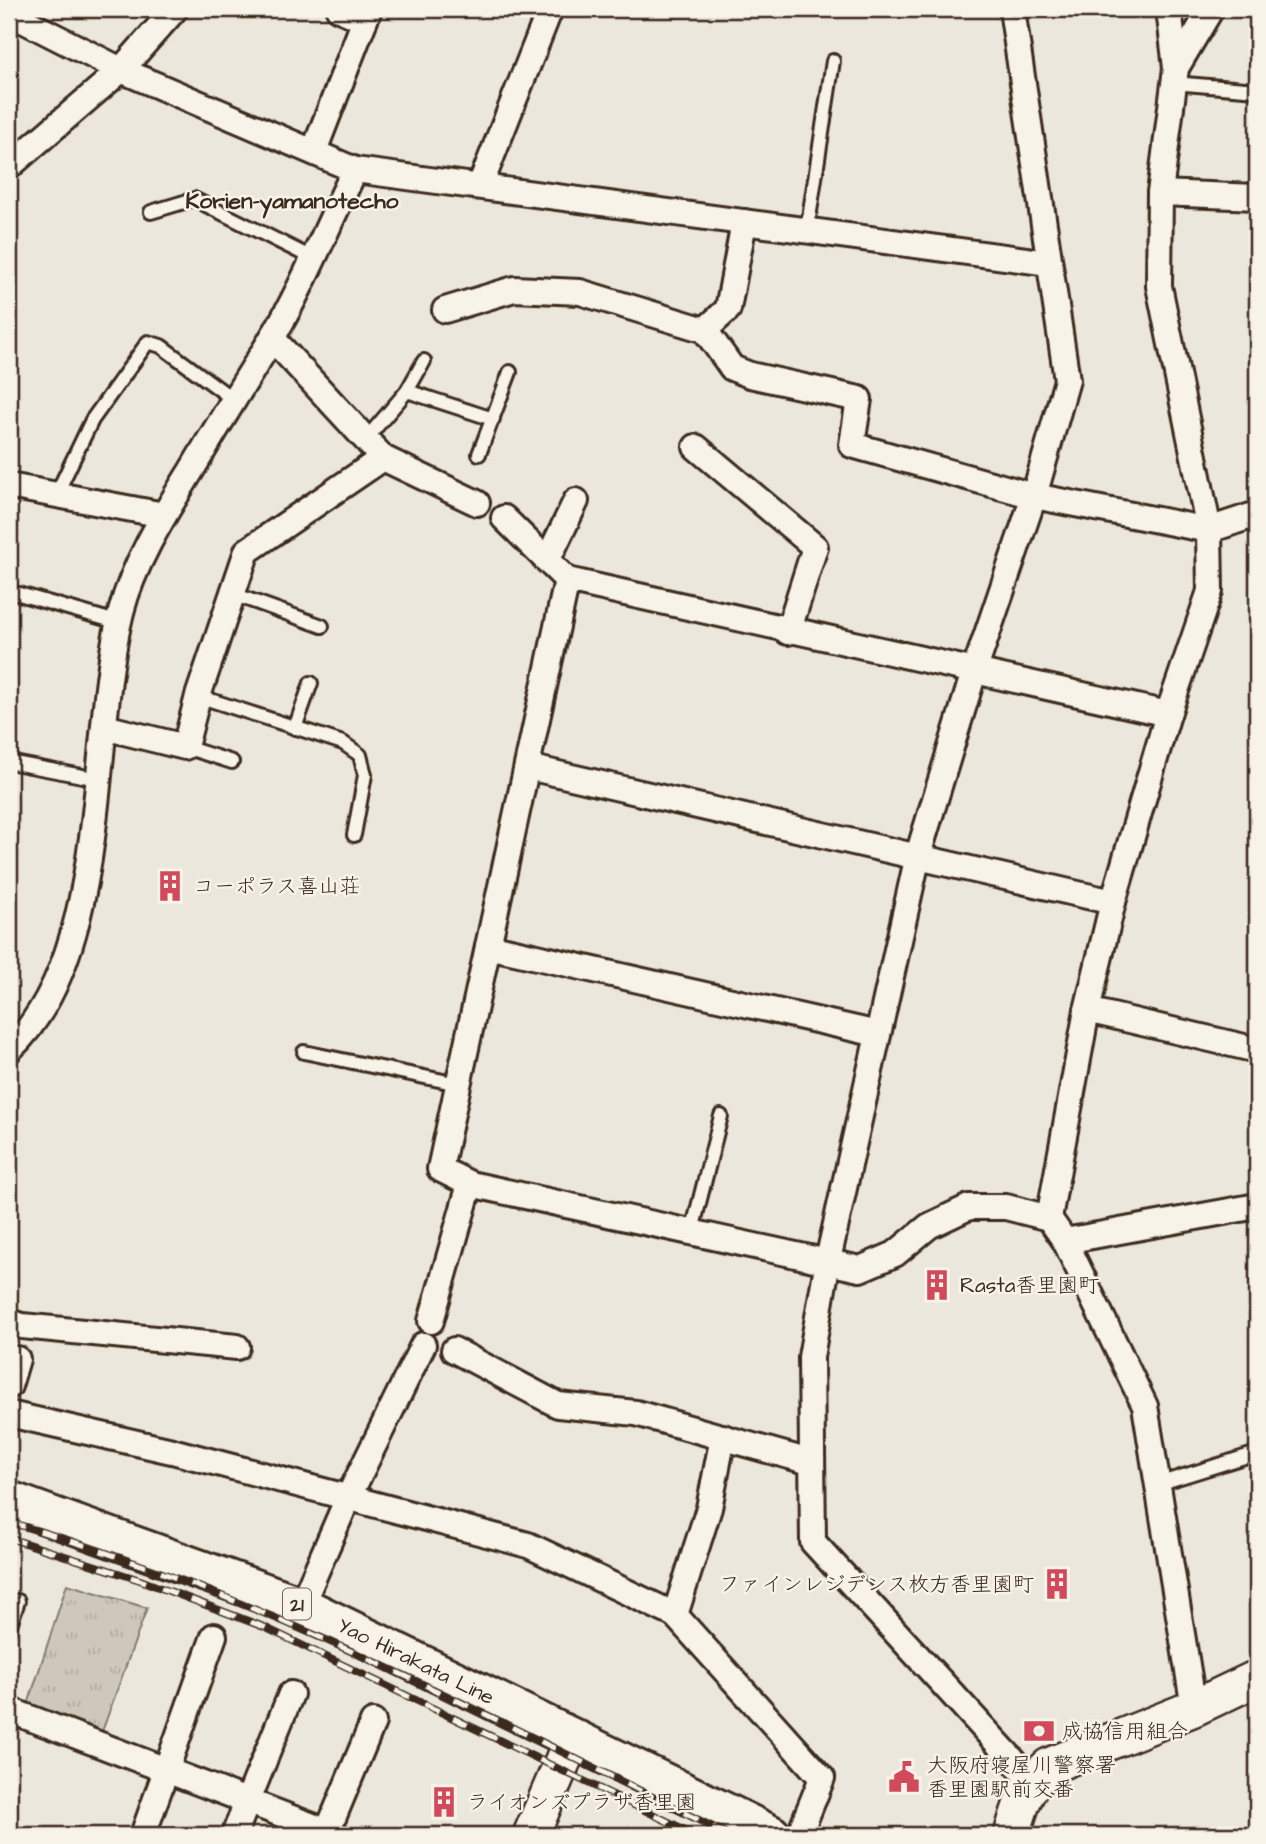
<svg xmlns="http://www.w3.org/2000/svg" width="1266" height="1844" font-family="'Architects Daughter','Klee One',sans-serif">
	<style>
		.grass { fill: url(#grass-tufts); stroke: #84796d; stroke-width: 2 }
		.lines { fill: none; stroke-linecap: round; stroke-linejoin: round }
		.service-casing { stroke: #3b2a1e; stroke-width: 18 }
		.minor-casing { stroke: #3b2a1e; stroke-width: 30 }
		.secondary-casing { stroke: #3b2a1e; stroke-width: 40 }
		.primary-casing { stroke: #3b2a1e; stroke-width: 44 }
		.service { stroke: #f7f3e8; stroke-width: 12 }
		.minor { stroke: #f7f3e8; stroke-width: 24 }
		.secondary { stroke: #f7f3e8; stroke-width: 35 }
		.primary { stroke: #f7f3e8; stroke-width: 38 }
		.rail-casing { stroke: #3b2a1e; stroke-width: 8 }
		.rail { stroke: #f7f3e8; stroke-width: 5; stroke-dasharray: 16; stroke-linecap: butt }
		.labels { text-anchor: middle; stroke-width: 5; stroke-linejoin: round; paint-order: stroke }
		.shield { fill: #f7f3e8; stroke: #73665b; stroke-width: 2 }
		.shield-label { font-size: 19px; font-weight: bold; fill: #3b2a1e }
		.poi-label { font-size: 21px; fill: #3b2a1e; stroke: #f7f3e8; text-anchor: start }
		.street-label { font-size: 21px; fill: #3b2a1e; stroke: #f7f3e8 }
		.neighbourhood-label { font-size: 23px; font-weight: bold; fill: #3b2a1e; stroke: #f7f3e8 }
	</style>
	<defs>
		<pattern id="grass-tufts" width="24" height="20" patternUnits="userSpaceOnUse" patternTransform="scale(1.75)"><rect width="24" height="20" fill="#cec8bc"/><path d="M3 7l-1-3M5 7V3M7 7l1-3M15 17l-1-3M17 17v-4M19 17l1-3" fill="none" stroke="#b2aca1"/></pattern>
	</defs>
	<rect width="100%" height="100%" fill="#ece7dc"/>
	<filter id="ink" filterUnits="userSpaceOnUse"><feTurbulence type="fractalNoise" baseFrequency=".0143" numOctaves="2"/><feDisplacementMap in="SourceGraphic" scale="14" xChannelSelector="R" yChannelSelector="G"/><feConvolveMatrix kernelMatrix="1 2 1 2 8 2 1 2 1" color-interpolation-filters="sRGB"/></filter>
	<g filter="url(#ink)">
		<path class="grass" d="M 67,1584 L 147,1608 L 100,1737 L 26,1711 Z"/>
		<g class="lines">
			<defs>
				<g id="service">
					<path d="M 1173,83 L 1257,90"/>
					<path d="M 151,212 L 194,199 L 312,258"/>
					<path d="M 807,231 L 833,61"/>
					<path d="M 407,391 L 493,419"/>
					<path d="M 366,439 L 407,391 L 424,361"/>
					<path d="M 479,454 L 510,372"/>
					<path d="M 56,495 L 92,420 L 148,342 L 161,346 L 234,400"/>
					<path d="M 19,594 L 120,623"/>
					<path d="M 233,594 L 322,626"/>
					<path d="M 198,696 L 343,743 L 360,755 L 365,775 L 354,835"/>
					<path d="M 295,728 L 311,683"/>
					<path d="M 185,747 L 232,762"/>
					<path d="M 9,762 L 98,779"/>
					<path d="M 304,1052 L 458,1084"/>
					<path d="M 692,1231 L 721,1116"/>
					<path d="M 1158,1484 L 1257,1453"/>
					<path d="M 9,1628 L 18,1601"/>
				</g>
				<g id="minor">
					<path d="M 339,9 L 365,20"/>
					<path d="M 1012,9 L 1067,380 L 1034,496 L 974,672 L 918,855 L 828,1260 L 811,1357 L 813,1542 L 1032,1781"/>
					<path d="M 1169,9 L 1176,68"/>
					<path d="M 9,13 L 121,70 L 355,170 L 1049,263"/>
					<path d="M 314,151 L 369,9"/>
					<path d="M 9,161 L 12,164 L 121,70 L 175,9"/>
					<path d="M 480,186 L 550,9"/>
					<path d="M 1160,193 L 1257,197"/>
					<path d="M 445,310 L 514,289 L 580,292 L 705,330 L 732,368 L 750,375 L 859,399 L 852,445 L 1034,496 L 1209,530 L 1257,514"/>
					<path d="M 705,330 L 728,309 L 744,222"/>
					<path d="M 272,338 L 383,458 L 477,503"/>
					<path d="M 696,447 L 815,547 L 788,632"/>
					<path d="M 9,486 L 164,515"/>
					<path d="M 504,518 L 567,580"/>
					<path d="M 548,559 L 576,501"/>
					<path d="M 1168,714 L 567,580 L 440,1169 L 470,1184 L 860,1269 L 895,1254 L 929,1226 L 969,1207 L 1006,1207 L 1049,1218 L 1065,1241 L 1145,1406 L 1194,1708"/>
					<path d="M 104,727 L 185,747 L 198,696 L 247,551 L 383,458"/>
					<path d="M 528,767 L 1113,902"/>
					<path d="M 488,946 L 878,1034"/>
					<path d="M 1087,1010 L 1257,1050"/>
					<path d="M 9,1050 C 111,955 89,740 121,612 C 134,562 164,515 191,471 C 217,427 244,383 271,340 C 303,287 327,226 355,170"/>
					<path d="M 1049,1218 L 1087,1010 L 1113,902 L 1168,714 L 1210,591 L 1209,530 L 1159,286 L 1160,193 L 1176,68 L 1211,9"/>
					<path d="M 1065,1241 L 1257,1206"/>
					<path d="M 431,1321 L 470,1184"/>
					<path d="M 9,1322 L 22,1326 L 237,1347"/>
					<path d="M 454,1350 L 558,1405 L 636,1413 L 810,1462"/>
					<path d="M 9,1386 L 17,1359"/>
					<path d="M 9,1414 L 172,1451 L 528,1545 L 675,1615 L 822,1778 L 799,1835"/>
					<path d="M 301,1606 L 348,1498 L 423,1345"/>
					<path d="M 675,1615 L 709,1508 L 723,1437"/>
					<path d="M 9,1710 L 336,1835"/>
					<path d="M 143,1835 L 214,1636"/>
					<path d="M 234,1835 L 291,1694"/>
					<path d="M 326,1835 L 373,1722"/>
				</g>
				<g id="secondary">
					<path d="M 531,1835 L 573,1737"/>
					<path d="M 1012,1835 C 1021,1804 1024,1788 1049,1766 L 1194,1708 L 1257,1678"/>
				</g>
				<path id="primary" d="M 9,1501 L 301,1606 L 771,1835"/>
			</defs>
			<use href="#service" class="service-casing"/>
			<use href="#minor" class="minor-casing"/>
			<use href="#secondary" class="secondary-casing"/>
			<use href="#primary" class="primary-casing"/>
			<use href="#service" class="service"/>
			<use href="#minor" class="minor"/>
			<use href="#secondary" class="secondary"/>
			<use href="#primary" class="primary"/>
			<defs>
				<g id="rail">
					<path d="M 9,1522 C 262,1595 494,1719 729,1835"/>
					<path d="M 9,1538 L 140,1580 L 264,1627 L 696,1835"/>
				</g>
			</defs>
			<use href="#rail" class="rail-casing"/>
			<use href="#rail" class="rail"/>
		</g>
	</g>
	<defs>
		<symbol id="building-bare" viewBox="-9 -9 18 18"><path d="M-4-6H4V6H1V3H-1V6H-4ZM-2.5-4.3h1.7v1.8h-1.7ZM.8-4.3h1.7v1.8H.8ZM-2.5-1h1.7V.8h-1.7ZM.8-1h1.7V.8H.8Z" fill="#d1495b" stroke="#f7f3e8" stroke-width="2.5" paint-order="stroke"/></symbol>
		<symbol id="bank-bare" viewBox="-9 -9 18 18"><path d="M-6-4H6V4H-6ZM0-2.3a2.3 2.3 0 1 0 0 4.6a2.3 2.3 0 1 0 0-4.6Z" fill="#d1495b" stroke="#f7f3e8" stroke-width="2.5" paint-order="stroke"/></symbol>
		<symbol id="civic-bare" viewBox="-9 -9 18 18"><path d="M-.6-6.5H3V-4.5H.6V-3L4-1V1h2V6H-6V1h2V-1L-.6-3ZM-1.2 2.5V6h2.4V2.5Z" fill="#d1495b" stroke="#f7f3e8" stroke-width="2.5" paint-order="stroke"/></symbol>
	</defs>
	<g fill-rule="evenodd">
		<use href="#building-bare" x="148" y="864" width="44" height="44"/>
		<use href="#building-bare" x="915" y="1263" width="44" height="44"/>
		<use href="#building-bare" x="1035" y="1562" width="44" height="44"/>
		<use href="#bank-bare" x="1017" y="1709" width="44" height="44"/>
		<use href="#civic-bare" x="882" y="1755" width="44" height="44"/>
		<use href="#building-bare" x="422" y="1780" width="44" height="44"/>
	</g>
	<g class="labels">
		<rect class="shield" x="283" y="1588.5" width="28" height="31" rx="5"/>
		<g class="shield-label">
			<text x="297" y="1611">21</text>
		</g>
		<g class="poi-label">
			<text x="193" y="893">コーポラス喜山荘</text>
			<text x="960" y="1292">Rasta香里園町</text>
			<text x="1034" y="1591" text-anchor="end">ファインレジデンス枚方香里園町</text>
			<text x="1062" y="1738">成協信用組合</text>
			<text x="927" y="1772">大阪府寝屋川警察署<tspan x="927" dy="24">香里園駅前交番</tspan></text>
			<text x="467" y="1809">ライオンズプラザ香里園</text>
		</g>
		<g class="street-label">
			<text transform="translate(416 1661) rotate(26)" y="7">Yao Hirakata Line</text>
		</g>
		<g class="neighbourhood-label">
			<text x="292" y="208">Korien-yamanotecho</text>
		</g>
	</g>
	<rect width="1266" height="1844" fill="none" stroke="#f7f3e8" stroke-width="35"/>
	<rect x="18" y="18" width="1231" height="1809" fill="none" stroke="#3b2a1e" stroke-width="2.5" filter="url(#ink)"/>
</svg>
